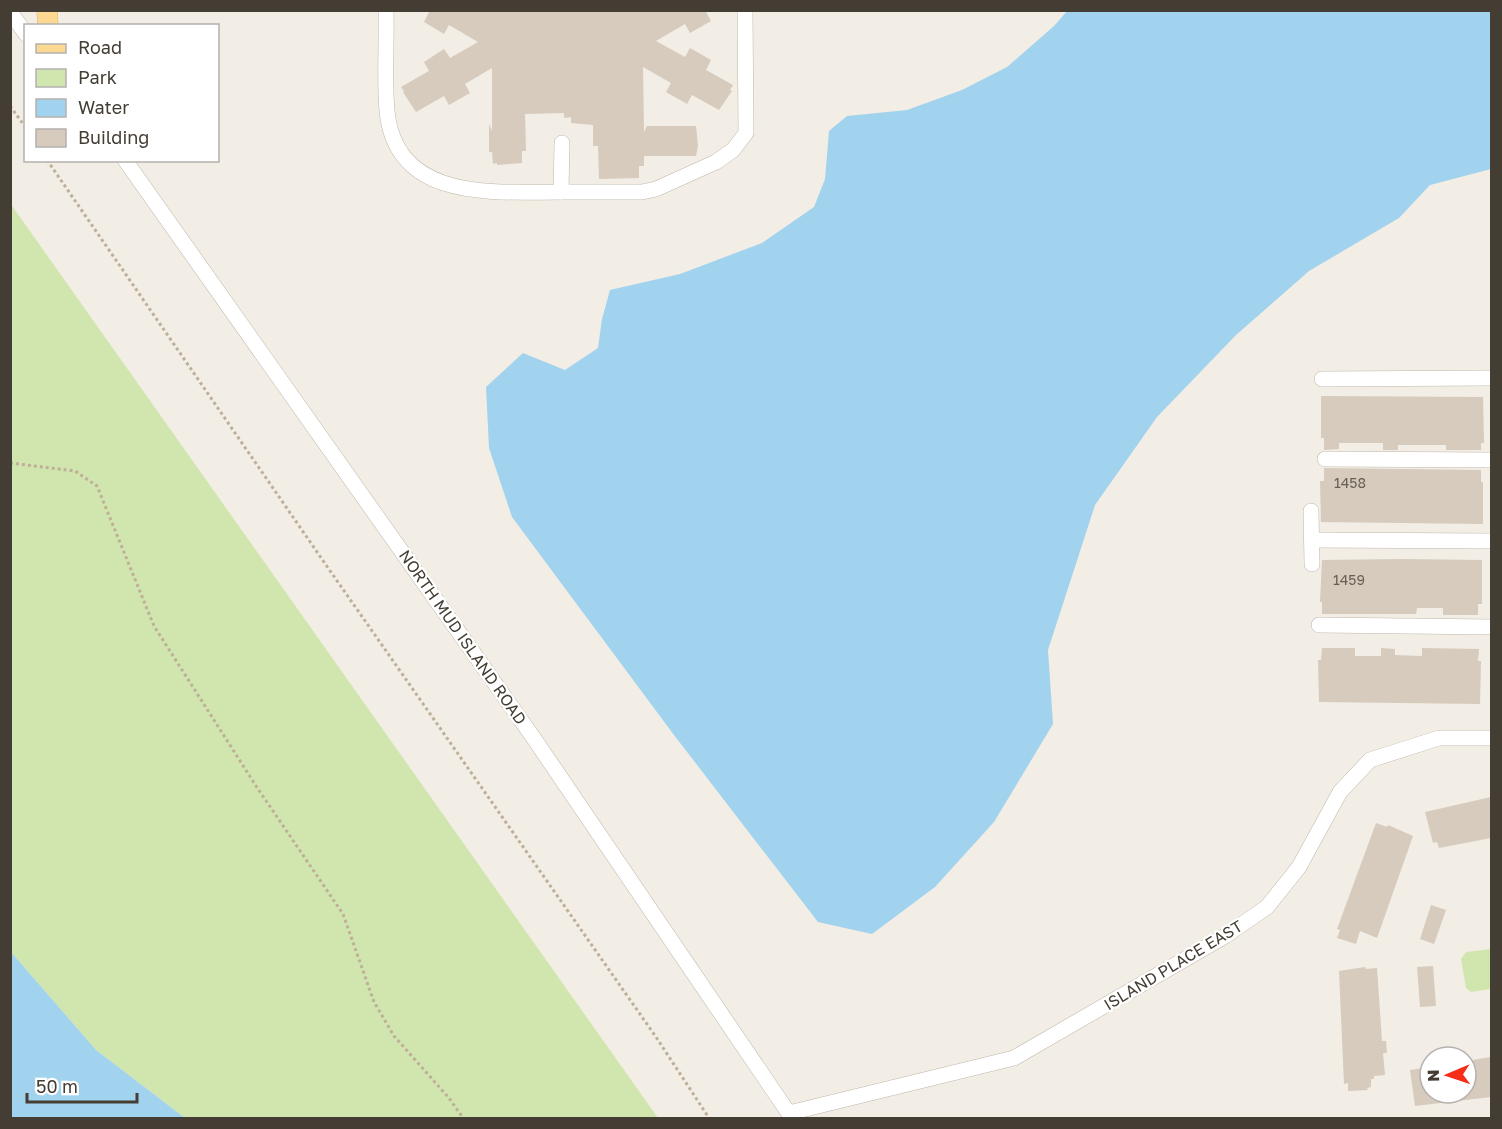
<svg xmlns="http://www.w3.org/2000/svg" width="1502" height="1129" font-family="'Golos Text',sans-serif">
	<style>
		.green { fill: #d0e6ae }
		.water { fill: #a1d3ee }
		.building { fill: #d6cbbd }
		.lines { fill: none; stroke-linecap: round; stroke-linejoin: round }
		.minor-casing { stroke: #c0b7aa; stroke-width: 16 }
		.major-casing { stroke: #e1b563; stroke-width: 21 }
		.path { stroke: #bfaf99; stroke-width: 3; stroke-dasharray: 3 3; stroke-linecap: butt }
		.minor { stroke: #fff; stroke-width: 15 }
		.major { stroke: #fcd993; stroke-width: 20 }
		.labels { text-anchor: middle; stroke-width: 4.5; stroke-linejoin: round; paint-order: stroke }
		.number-label { font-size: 14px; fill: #686056 }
		.street-label { font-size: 16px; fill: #443d34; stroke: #fff }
	</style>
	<rect width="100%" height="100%" fill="#f2ede5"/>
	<g class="green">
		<path d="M 10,203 L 658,1118 L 185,1118 L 96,1050 L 11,952 Z"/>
		<path d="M 1491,949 L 1491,989 L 1471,992 L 1466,988 L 1461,959 L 1466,952 Z"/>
	</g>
	<g class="water">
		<path d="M 1068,10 L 1491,11 L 1491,169 L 1430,185 L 1399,218 L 1309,271 L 1236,335 L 1157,417 L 1095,505 L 1048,650 L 1053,724 L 994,822 L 935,887 L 872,934 L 818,922 L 674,735 L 512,517 L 489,448 L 486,387 L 523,353 L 565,370 L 598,348 L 602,319 L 610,290 L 680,274 L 762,243 L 814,207 L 825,179 L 829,131 L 847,116 L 907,110 L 962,90 L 1007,67 L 1054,26 Z"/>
		<path d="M 11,952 L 96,1050 L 185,1118 L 11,1118 Z"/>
	</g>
	<g class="building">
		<path d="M 430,10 L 705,10 L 711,21 L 690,33 L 685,24 L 656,41 L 685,57 L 690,48 L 711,60 L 706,70 L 733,85 L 730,90 L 732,91 L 719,110 L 692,95 L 687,104 L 666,92 L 671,83 L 643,67 L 644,132 L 647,126 L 696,126 L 698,146 L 696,156 L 644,156 L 644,166 L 639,166 L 639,178 L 599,179 L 598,146 L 593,146 L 593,125 L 571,123 L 571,117 L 564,118 L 564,113 L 525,114 L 526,151 L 522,151 L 522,163 L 497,165 L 497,163 L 493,164 L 492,152 L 489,152 L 489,124 L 492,131 L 492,68 L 465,84 L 470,93 L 449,105 L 444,96 L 416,112 L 403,92 L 404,91 L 401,87 L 429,71 L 424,62 L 444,49 L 450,58 L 478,42 L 449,25 L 444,34 L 424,22 Z"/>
		<path d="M 1321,396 L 1483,397 L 1484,443 L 1481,443 L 1481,450 L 1446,450 L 1446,445 L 1398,445 L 1398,450 L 1383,450 L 1383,443 L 1339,443 L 1339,449 L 1324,450 L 1324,438 L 1321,438 Z"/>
		<path d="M 1324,468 L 1481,470 L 1481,482 L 1483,482 L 1483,524 L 1321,522 L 1320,481 L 1324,481 Z"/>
		<path d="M 1402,559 L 1482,560 L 1482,604 L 1478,604 L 1478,615 L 1443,615 L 1443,608 L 1417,608 L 1416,614 L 1322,614 L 1322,602 L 1320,602 L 1322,560 Z"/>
		<path d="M 1322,648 L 1355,648 L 1355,656 L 1381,656 L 1381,648 L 1395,649 L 1395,655 L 1422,656 L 1422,648 L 1479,649 L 1478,661 L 1481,661 L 1480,704 L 1319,702 L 1318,660 L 1321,660 Z"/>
		<path d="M 1491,797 L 1491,838 L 1439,848 L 1437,842 L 1433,843 L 1425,812 Z"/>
		<path d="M 1376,823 L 1387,827 L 1388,825 L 1413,836 L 1377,938 L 1360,931 L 1356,944 L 1337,938 L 1340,930 L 1337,929 Z"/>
		<path d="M 1431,905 L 1446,910 L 1434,944 L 1420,939 Z"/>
		<path d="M 1433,966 L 1436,1006 L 1420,1007 L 1417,967 Z"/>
		<path d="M 1365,967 L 1366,969 L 1377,968 L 1382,1041 L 1386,1041 L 1387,1053 L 1383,1053 L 1385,1075 L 1374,1076 L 1374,1079 L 1371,1079 L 1371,1087 L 1367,1088 L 1368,1090 L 1348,1091 L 1348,1083 L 1344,1084 L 1339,971 Z"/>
		<path d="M 1491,1057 L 1491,1097 L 1415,1106 L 1410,1070 L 1430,1067 L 1430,1093 L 1466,1093 L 1466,1061 Z"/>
	</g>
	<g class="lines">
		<defs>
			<g id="minor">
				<path d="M 386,10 C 387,44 384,78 387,111 C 396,202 494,192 561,192 L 562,143"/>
				<path d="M 10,12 L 26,34"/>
				<path d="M 125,160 L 535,740 L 792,1118"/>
				<path d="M 561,192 L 642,192 L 656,189 L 716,162 L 733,150 L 746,133 L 745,10"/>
				<path d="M 1322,379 L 1492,378"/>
				<path d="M 1325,459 L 1492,460"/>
				<path d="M 1311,511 L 1312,564"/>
				<path d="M 1312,540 L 1492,541"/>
				<path d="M 1319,625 L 1492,627"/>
				<path d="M 789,1113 L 1014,1058 L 1225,936 L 1267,907 L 1299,867 L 1340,792 L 1370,760 L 1439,738 L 1492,738"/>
			</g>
			<path id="major" d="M 47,10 L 48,26"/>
		</defs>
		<use href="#minor" class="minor-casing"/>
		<use href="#major" class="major-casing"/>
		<g class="path">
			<path d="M 10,106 L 26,128"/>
			<path d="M 47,160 L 326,565 L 656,1037 L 709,1118"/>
			<path d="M 10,463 L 75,471 L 97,486 L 154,626 L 256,786 L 343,914 L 374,1002 L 394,1036 L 449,1098 L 463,1118"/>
		</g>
		<use href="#minor" class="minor"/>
		<use href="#major" class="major"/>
	</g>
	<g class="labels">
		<g class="number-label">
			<text x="1350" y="488">1458</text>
			<text x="1349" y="585">1459</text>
		</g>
		<g class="street-label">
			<text transform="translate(463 637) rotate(55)" y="6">NORTH MUD ISLAND ROAD</text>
			<text transform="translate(1173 965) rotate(-31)" y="6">ISLAND PLACE EAST</text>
		</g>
	</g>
	<rect width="1502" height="1129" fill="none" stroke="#443d34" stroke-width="24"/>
	<rect x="24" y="24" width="195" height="138" fill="#ffffff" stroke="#b4b1ae" stroke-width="1.5"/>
	<rect x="36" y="44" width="30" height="9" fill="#fcd993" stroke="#b4b1ae" stroke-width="1.5"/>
	<text x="78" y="54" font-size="18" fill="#443d34">Road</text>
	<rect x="36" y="69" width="30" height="18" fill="#d0e6ae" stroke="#b4b1ae" stroke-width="1.5"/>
	<text x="78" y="84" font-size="18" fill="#443d34">Park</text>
	<rect x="36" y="99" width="30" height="18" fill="#a1d3ee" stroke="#b4b1ae" stroke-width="1.5"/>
	<text x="78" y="114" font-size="18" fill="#443d34">Water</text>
	<rect x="36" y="129" width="30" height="18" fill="#d6cbbd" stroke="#b4b1ae" stroke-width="1.5"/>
	<text x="78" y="144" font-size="18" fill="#443d34">Building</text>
	<g transform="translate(1448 1075) rotate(268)"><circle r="28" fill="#ffffff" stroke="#b4b1ae" stroke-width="1.5"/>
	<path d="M0-4.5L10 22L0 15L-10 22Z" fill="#f62d17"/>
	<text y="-9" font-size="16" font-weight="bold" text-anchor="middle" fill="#443d34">N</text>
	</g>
	<path d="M27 1093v9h110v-9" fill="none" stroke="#443d34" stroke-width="3"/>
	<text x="36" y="1093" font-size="18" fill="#443d34" stroke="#ffffff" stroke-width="4.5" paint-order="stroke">50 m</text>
</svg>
